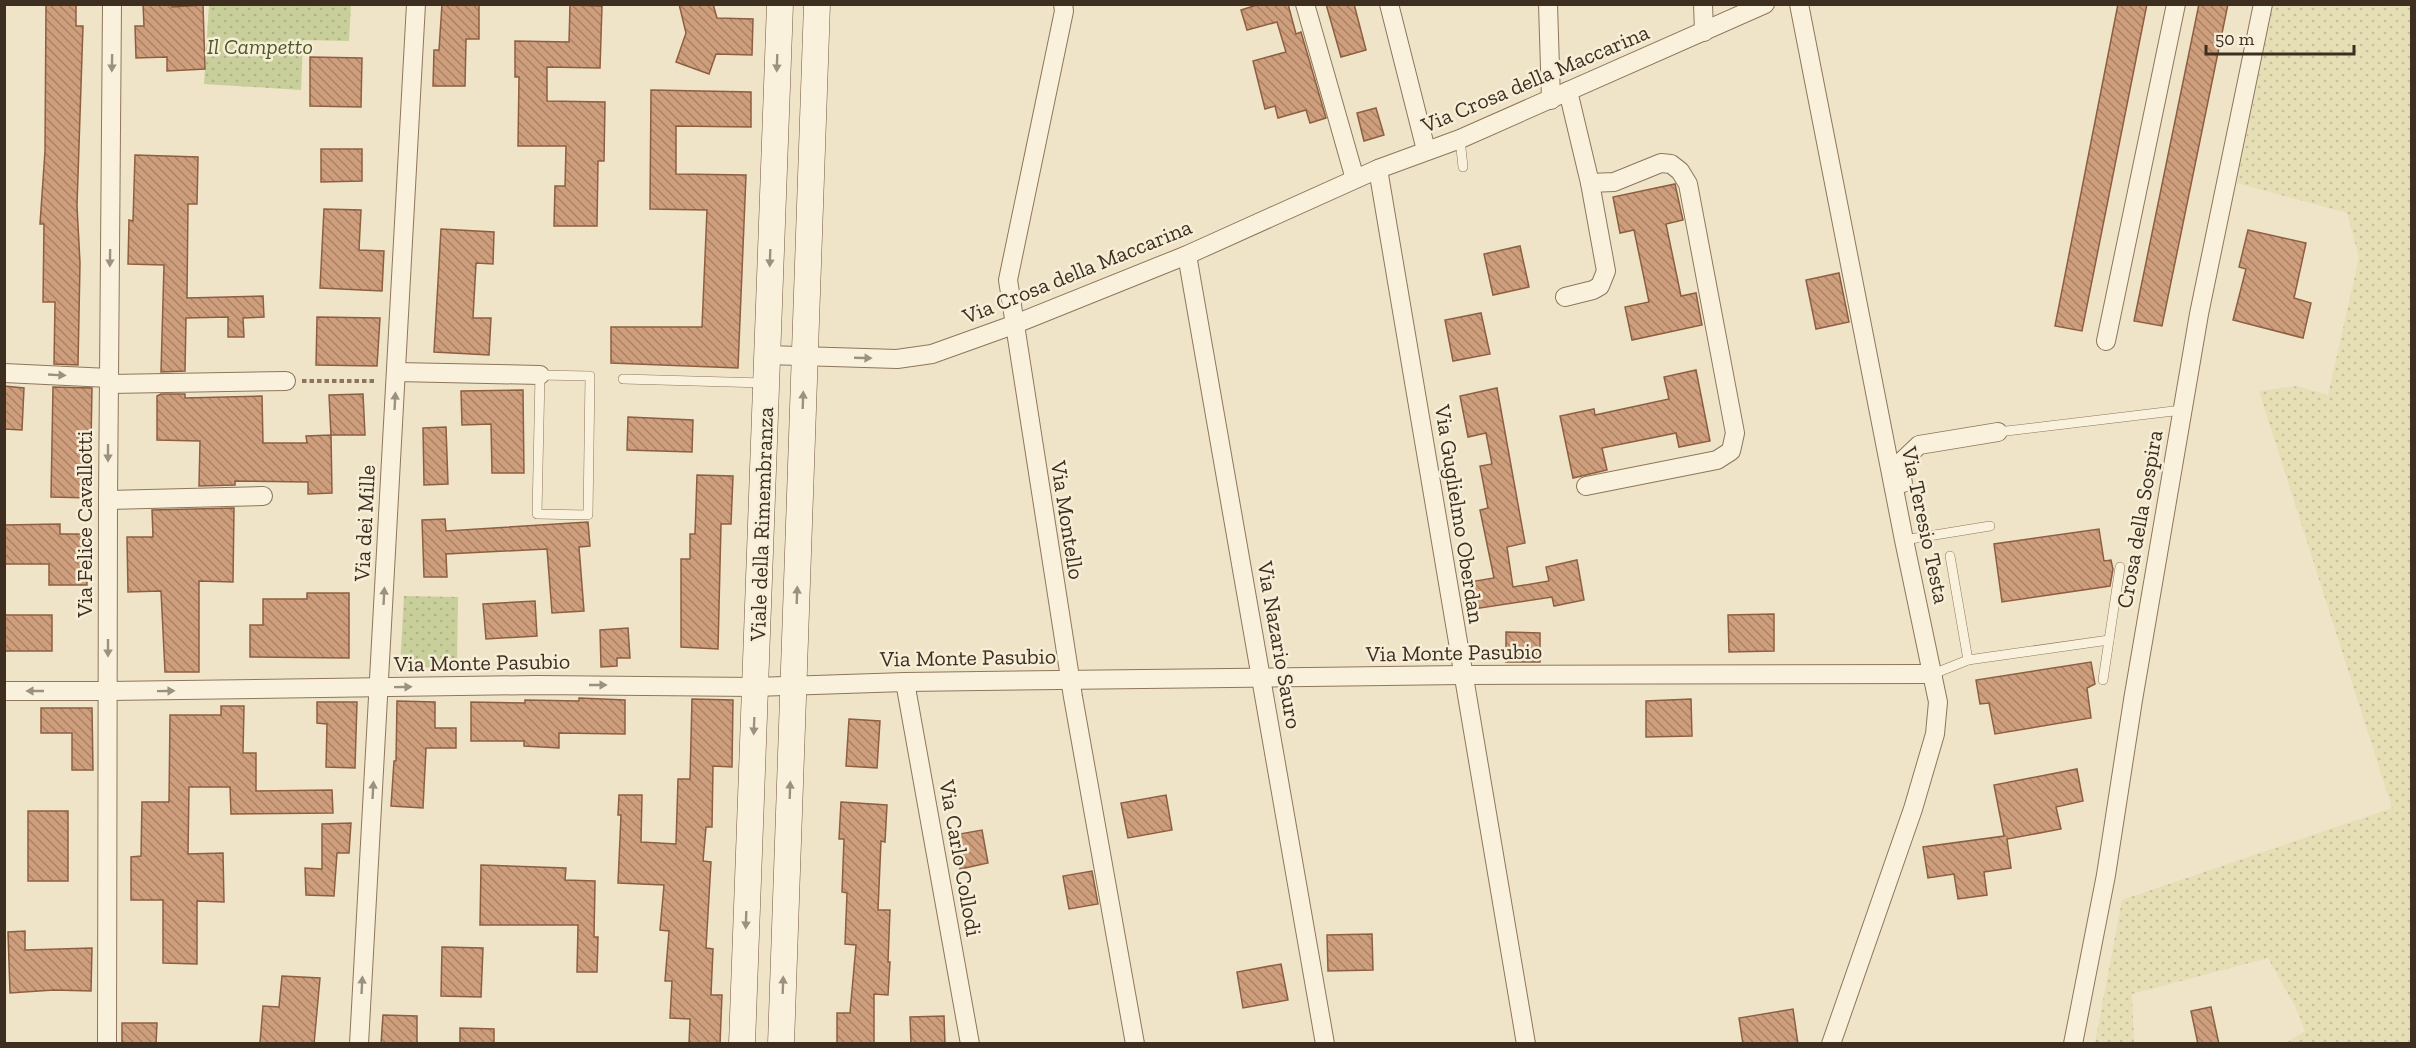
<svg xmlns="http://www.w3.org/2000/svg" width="2416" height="1048" font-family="'Zilla Slab',serif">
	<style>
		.farmland { fill: url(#farmland-dots) }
		.grass { fill: url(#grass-dots) }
		.building { fill: url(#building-back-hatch); stroke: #8d5f41; stroke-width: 1.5 }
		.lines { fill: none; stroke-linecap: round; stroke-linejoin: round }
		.lane-casing { stroke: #8d765c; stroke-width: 10 }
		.street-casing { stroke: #8d765c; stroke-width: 20 }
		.secondary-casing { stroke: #6f573f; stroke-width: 27 }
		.path { stroke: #8d765c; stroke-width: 4; stroke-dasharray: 4.5 3; stroke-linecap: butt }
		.lane { stroke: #faf1dc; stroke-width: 9 }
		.street { stroke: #faf1dc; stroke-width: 18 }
		.secondary { stroke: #faf1dc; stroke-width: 26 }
		.oneway { fill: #9c907e }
		.labels { text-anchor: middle; stroke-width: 5; stroke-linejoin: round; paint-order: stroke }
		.park-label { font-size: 22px; font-style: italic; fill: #4d5a26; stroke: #f7eed8 }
		.street-label { font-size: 22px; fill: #3d2e20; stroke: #f7eed8 }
	</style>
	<defs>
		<pattern id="farmland-dots" width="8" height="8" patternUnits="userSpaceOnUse" patternTransform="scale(1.5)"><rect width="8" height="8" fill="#e6deb5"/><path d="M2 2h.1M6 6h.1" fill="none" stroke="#c6bf9b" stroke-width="1.8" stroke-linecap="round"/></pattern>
		<pattern id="grass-dots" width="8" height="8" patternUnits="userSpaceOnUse" patternTransform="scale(1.5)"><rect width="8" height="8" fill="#c9cf9b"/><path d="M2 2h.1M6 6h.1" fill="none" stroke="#aeb285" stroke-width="1.8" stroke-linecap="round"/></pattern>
		<pattern id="building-back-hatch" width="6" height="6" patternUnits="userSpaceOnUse" patternTransform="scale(1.5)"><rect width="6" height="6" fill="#cf9f7d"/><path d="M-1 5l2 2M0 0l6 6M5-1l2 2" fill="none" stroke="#a98266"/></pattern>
	</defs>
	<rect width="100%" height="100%" fill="#f0e4c8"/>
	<path class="farmland" d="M 2273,5 L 2411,5 L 2411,1043 L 2286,1043 L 2305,1031 L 2296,1008 L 2268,958 L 2132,994 L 2134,1043 L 2095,1043 L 2122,900 L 2392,808 L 2259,391 L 2297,386 L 2328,395 L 2359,258 L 2347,213 L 2237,183 Z"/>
	<g class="grass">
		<path d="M 209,5 L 351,5 L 349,41 L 303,40 L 301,90 L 204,84 Z"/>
		<path d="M 404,596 L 458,597 L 457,668 L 400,667 Z"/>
	</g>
	<g class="building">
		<path d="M 46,4 L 76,4 L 76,26 L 83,26 L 77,206 L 80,263 L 78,365 L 54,364 L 55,302 L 43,302 L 44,224 L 40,224 L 45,151 Z"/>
		<path d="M 143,4 L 172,4 L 172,7 L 203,5 L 205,69 L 167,71 L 167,57 L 136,58 L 135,26 L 144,26 Z"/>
		<path d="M 442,4 L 479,4 L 479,39 L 466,39 L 465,86 L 433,86 L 434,50 L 439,50 Z"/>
		<path d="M 679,4 L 713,4 L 717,18 L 753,19 L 752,55 L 716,54 L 709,74 L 676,62 L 686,33 Z"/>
		<path d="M 1260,4 L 1288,4 L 1296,34 L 1301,32 L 1326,118 L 1310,123 L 1306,110 L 1278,118 L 1275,106 L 1265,109 L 1253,61 L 1286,52 L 1277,22 L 1247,30 L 1241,10 Z"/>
		<path d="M 1326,4 L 1354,4 L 1366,50 L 1341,57 Z"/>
		<path d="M 2118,4 L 2147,4 L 2082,331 L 2055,326 Z"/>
		<path d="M 2199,4 L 2228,4 L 2162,326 L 2134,321 Z"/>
		<path d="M 570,5 L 602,6 L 600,68 L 547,67 L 547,101 L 605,102 L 604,161 L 598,161 L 597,226 L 554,226 L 555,186 L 565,186 L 566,146 L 518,146 L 519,77 L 515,77 L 515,41 L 569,42 Z"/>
		<path d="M 310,57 L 362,58 L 361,107 L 310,106 Z"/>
		<path d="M 651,90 L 751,92 L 751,127 L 676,126 L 676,174 L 746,175 L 738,368 L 611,363 L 611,327 L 702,327 L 707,210 L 650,209 Z"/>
		<path d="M 1376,108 L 1384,135 L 1364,141 L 1357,113 Z"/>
		<path d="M 321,149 L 362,149 L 362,181 L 321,182 Z"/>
		<path d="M 135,155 L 198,157 L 197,204 L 188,204 L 187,298 L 263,296 L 264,317 L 243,318 L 244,337 L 228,337 L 228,317 L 186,318 L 185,371 L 161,372 L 164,265 L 128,264 L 129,220 L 133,221 Z"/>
		<path d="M 1675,184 L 1683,220 L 1666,224 L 1681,296 L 1696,293 L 1702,325 L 1632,340 L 1625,307 L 1649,302 L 1634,230 L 1620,233 L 1613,197 Z"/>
		<path d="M 324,209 L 361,210 L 359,250 L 384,251 L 382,291 L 320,288 Z"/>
		<path d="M 441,229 L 494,232 L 493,264 L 476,263 L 473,318 L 491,318 L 489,355 L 434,352 Z"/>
		<path d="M 2248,230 L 2306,243 L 2294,298 L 2311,303 L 2303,338 L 2233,320 L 2246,269 L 2239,267 Z"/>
		<path d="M 1520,246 L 1529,287 L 1493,295 L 1484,254 Z"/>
		<path d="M 1839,273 L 1849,322 L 1816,329 L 1806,280 Z"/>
		<path d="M 1481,313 L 1490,354 L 1453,361 L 1445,320 Z"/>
		<path d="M 317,317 L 380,318 L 377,366 L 316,365 Z"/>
		<path d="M 1696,370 L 1710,441 L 1679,447 L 1676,433 L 1602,448 L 1607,470 L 1573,478 L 1560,416 L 1594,409 L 1595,415 L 1669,399 L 1664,377 Z"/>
		<path d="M 4,386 L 24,388 L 22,430 L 4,429 Z"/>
		<path d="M 53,387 L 92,388 L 90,498 L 51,497 Z"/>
		<path d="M 1497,388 L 1525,543 L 1507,547 L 1513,587 L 1549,581 L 1546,567 L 1577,560 L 1584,600 L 1554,606 L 1552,597 L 1474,609 L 1469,582 L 1494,578 L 1480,510 L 1488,508 L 1480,466 L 1492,464 L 1486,433 L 1468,437 L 1460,396 Z"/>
		<path d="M 523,390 L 524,473 L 492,473 L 491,424 L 462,425 L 461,391 Z"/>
		<path d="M 161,394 L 185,394 L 185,398 L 262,396 L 263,443 L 307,443 L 306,436 L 331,435 L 332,493 L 308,494 L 308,482 L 235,481 L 235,485 L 199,486 L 200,441 L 157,440 L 157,396 Z"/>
		<path d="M 363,394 L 365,435 L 331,435 L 329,395 Z"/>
		<path d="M 628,417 L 693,420 L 692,452 L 627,450 Z"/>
		<path d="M 446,427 L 448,484 L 424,485 L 423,428 Z"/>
		<path d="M 697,475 L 733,476 L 731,524 L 721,524 L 718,649 L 681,647 L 681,559 L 690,559 L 690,534 L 695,534 Z"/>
		<path d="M 234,508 L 233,582 L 199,581 L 199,672 L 165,672 L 161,591 L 128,592 L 127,537 L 153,537 L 152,510 Z"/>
		<path d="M 445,519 L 446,531 L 588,522 L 590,546 L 579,547 L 584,611 L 552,613 L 547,549 L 446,554 L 447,577 L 424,577 L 422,520 Z"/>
		<path d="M 60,524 L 60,534 L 86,534 L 87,585 L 49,585 L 49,564 L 4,564 L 4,525 Z"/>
		<path d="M 2099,529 L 2104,561 L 2111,560 L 2113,569 L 2110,586 L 2002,602 L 1994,544 Z"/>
		<path d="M 307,593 L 349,593 L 349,658 L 250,657 L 250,625 L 263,625 L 263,599 L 307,599 Z"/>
		<path d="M 535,601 L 537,636 L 486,639 L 483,604 Z"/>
		<path d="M 1774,614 L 1774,651 L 1729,652 L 1728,615 Z"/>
		<rect x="4" y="615" width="48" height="36"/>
		<path d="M 628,628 L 630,658 L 617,658 L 617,666 L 601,667 L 600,630 Z"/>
		<path d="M 1506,632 L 1540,633 L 1540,662 L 1506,662 Z"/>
		<path d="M 2091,662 L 2095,684 L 2087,688 L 2091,718 L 1995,734 L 1989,703 L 1980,704 L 1976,680 Z"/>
		<path d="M 579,698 L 625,700 L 625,734 L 559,733 L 559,748 L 524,746 L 524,741 L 471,741 L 471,702 L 525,703 L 525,700 L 579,701 Z"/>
		<path d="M 692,699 L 733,700 L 732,767 L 713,766 L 712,827 L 706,827 L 703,861 L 711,862 L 706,948 L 713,949 L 711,995 L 722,995 L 720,1044 L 689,1044 L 690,1019 L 670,1018 L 672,981 L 665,981 L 669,931 L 660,930 L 664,885 L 618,883 L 621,815 L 618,815 L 619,795 L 642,795 L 641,842 L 676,844 L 678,779 L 690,779 Z"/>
		<path d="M 1691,699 L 1692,736 L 1646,737 L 1646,701 Z"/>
		<path d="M 397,701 L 435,702 L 435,728 L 456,728 L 456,748 L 426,748 L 423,808 L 391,806 L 394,761 L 396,761 Z"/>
		<path d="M 317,702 L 357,702 L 355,768 L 326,767 L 327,724 L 317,723 Z"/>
		<path d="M 221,706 L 244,706 L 243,753 L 256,753 L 256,791 L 332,790 L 333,813 L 231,814 L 230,787 L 189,787 L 188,854 L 223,853 L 224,902 L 197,901 L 197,964 L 163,963 L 163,900 L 131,900 L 131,857 L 141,856 L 142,802 L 169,802 L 170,715 L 221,715 Z"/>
		<path d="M 41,708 L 92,708 L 93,770 L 72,770 L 72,733 L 41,733 Z"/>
		<path d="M 849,719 L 880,721 L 877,768 L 846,766 Z"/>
		<path d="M 2077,769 L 2083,801 L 2056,807 L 2061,829 L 2007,839 L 2011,868 L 1984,872 L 1987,895 L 1958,899 L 1954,874 L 1928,878 L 1923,847 L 2004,836 L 1994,785 Z"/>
		<path d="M 1166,795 L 1172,830 L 1128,838 L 1121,803 Z"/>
		<path d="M 841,802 L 887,805 L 885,842 L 881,841 L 878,910 L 890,910 L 888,962 L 890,962 L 888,995 L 874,994 L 874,1044 L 837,1044 L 837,1013 L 850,1013 L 856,945 L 845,944 L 847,893 L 842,892 L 844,839 L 839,839 Z"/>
		<rect x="28" y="811" width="40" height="70"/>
		<path d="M 351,823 L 349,853 L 337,853 L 334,896 L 306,895 L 305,868 L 322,869 L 322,824 Z"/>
		<path d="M 982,830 L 988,863 L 960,869 L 954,835 Z"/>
		<path d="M 481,865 L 566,868 L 565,880 L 595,881 L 594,937 L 598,937 L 597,972 L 577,972 L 578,925 L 480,925 Z"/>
		<path d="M 1092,871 L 1098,904 L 1069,909 L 1063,876 Z"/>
		<path d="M 25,931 L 25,950 L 92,948 L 91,991 L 54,990 L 10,993 L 8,932 Z"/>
		<path d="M 1372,934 L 1373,970 L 1328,971 L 1327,935 Z"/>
		<path d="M 442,947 L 483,948 L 481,997 L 441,996 Z"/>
		<path d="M 1281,964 L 1288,1000 L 1243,1008 L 1237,972 Z"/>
		<path d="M 282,976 L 320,978 L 314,1044 L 260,1043 L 263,1006 L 279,1007 Z"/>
		<path d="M 2211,1007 L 2219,1044 L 2198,1044 L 2191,1011 Z"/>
		<path d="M 1793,1009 L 1798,1044 L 1743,1044 L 1739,1018 Z"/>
		<path d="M 383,1015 L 417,1016 L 417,1044 L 381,1044 Z"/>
		<path d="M 944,1016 L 945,1044 L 911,1044 L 910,1017 Z"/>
		<path d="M 122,1023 L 157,1023 L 156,1044 L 122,1044 Z"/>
		<path d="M 460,1028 L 494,1029 L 494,1044 L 460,1044 Z"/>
	</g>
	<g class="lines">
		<defs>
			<g id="lane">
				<path d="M 1460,139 L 1463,167"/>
				<path d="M 540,375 L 590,376 L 588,515 L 537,514 Z"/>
				<path d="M 623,379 L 765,383"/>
				<path d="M 1998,432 L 2182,410"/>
				<path d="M 1904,540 L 1990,526"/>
				<path d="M 1950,556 L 1968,660"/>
				<path d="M 1933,674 L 1968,660 L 2109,640"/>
				<path d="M 2103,680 L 2120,567"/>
			</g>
			<g id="street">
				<path d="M 1063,4 L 1064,11 L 1008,280 L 1073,697 L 1135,1044"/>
				<path d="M 1305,4 L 1355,179"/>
				<path d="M 1389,4 L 1426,150"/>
				<path d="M 1548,4 L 1551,100"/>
				<path d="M 1703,4 L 1704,32"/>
				<path d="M 1799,4 L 1904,540 L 1938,702 L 1935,734 L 1913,809 L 1831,1044"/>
				<path d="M 1378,169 L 1526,1044"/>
				<path d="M 1187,255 L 1325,1044"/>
				<path d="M 1565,297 L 1593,290 L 1600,286 L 1606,271 L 1590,183 L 1568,91"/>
				<path d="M 2106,341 L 2176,4"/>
				<path d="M 767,355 L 897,359 L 932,354 L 1013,325 L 1187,255 L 1378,169 L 1460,139 L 1765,4"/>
				<path d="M 396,372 L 540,375"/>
				<path d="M 4,373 L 109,378"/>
				<path d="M 109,384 L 286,381"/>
				<path d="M 1903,483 L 1899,464 L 1919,445 L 1998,432"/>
				<path d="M 1586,486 L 1717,460 L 1731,451 L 1735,433 L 1688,184 L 1680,171 L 1671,164 L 1661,163 L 1614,182 L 1590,183"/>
				<path d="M 108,500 L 263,496"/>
				<path d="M 905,682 L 970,1044"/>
				<path d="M 4,691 L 108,691 L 536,685 L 755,687 L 905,682 L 1462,675 L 1933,674"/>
				<path d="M 107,1044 L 108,500 L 112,4"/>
				<path d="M 359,1044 L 416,4"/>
				<path d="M 2073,1044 L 2106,875 L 2133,700 L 2199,314 L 2263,4"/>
			</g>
			<g id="secondary">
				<path d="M 742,1044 L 780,4"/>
				<path d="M 781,1044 L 817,4"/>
			</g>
		</defs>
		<use href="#lane" class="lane-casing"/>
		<use href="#street" class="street-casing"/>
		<use href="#secondary" class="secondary-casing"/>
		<path class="path" d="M 302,381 L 377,381"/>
		<use href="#lane" class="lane"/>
		<use href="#street" class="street"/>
		<use href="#secondary" class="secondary"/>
	</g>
	<defs><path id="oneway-solid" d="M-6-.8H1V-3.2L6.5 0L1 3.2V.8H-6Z" transform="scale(1.5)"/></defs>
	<g class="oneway">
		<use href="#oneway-solid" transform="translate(112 63) rotate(91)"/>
		<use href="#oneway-solid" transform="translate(777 63) rotate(92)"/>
		<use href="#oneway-solid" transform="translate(110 258) rotate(91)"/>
		<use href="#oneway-solid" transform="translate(770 258) rotate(92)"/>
		<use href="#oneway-solid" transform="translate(863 358) rotate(2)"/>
		<use href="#oneway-solid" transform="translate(57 375) rotate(3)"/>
		<use href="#oneway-solid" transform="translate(803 400) rotate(-88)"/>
		<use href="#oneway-solid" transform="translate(395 401) rotate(-87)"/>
		<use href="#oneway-solid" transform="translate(108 453) rotate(90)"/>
		<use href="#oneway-solid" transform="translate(797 595) rotate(-88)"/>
		<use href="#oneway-solid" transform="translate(384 596) rotate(-87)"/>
		<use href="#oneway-solid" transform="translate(108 648) rotate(90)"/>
		<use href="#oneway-solid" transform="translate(598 685)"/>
		<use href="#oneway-solid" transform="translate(403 687) rotate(-1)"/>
		<use href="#oneway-solid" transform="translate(35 691) rotate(-180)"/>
		<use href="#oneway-solid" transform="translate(166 691) rotate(-1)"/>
		<use href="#oneway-solid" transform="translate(754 726) rotate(92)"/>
		<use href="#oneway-solid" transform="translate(373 790) rotate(-87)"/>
		<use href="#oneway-solid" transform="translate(790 790) rotate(-88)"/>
		<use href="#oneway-solid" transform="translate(746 920) rotate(92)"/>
		<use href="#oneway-solid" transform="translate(362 985) rotate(-87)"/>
		<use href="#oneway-solid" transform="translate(783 985) rotate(-88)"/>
	</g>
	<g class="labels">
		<g class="park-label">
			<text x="260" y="54">Il Campetto</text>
		</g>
		<g class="street-label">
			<text transform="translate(1535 78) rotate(-23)" y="8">Via Crosa della Maccarina</text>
			<text transform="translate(1077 271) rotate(-22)" y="8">Via Crosa della Maccarina</text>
			<text transform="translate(1460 514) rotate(81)" y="8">Via Guglielmo Oberdan</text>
			<text transform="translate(2139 519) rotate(-80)" y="8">Crosa della Sospira</text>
			<text transform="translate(1068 520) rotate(81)" y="8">Via Montello</text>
			<text transform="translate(364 523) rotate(-87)" y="8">Via dei Mille</text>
			<text transform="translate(84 524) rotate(-90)" y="8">Via Felice Cavallotti</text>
			<text transform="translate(761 524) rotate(-88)" y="8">Viale della Rimembranza</text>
			<text transform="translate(1926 525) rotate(78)" y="8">Via Teresio Testa</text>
			<text transform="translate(1280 645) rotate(80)" y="8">Via Nazario Sauro</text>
			<text transform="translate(1454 652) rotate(-1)" y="8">Via Monte Pasubio</text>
			<text transform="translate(968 657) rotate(-1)" y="8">Via Monte Pasubio</text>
			<text transform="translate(482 662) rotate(-1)" y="8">Via Monte Pasubio</text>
			<text transform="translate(961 858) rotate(80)" y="8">Via Carlo Collodi</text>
		</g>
	</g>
	<rect width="2416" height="1048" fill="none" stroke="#3d2e20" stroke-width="12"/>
	<path d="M2206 45v9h148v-9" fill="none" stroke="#3d2e20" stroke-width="3"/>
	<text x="2215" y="45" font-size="18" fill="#3d2e20" stroke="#f7eed8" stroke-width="4.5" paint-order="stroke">50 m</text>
</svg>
